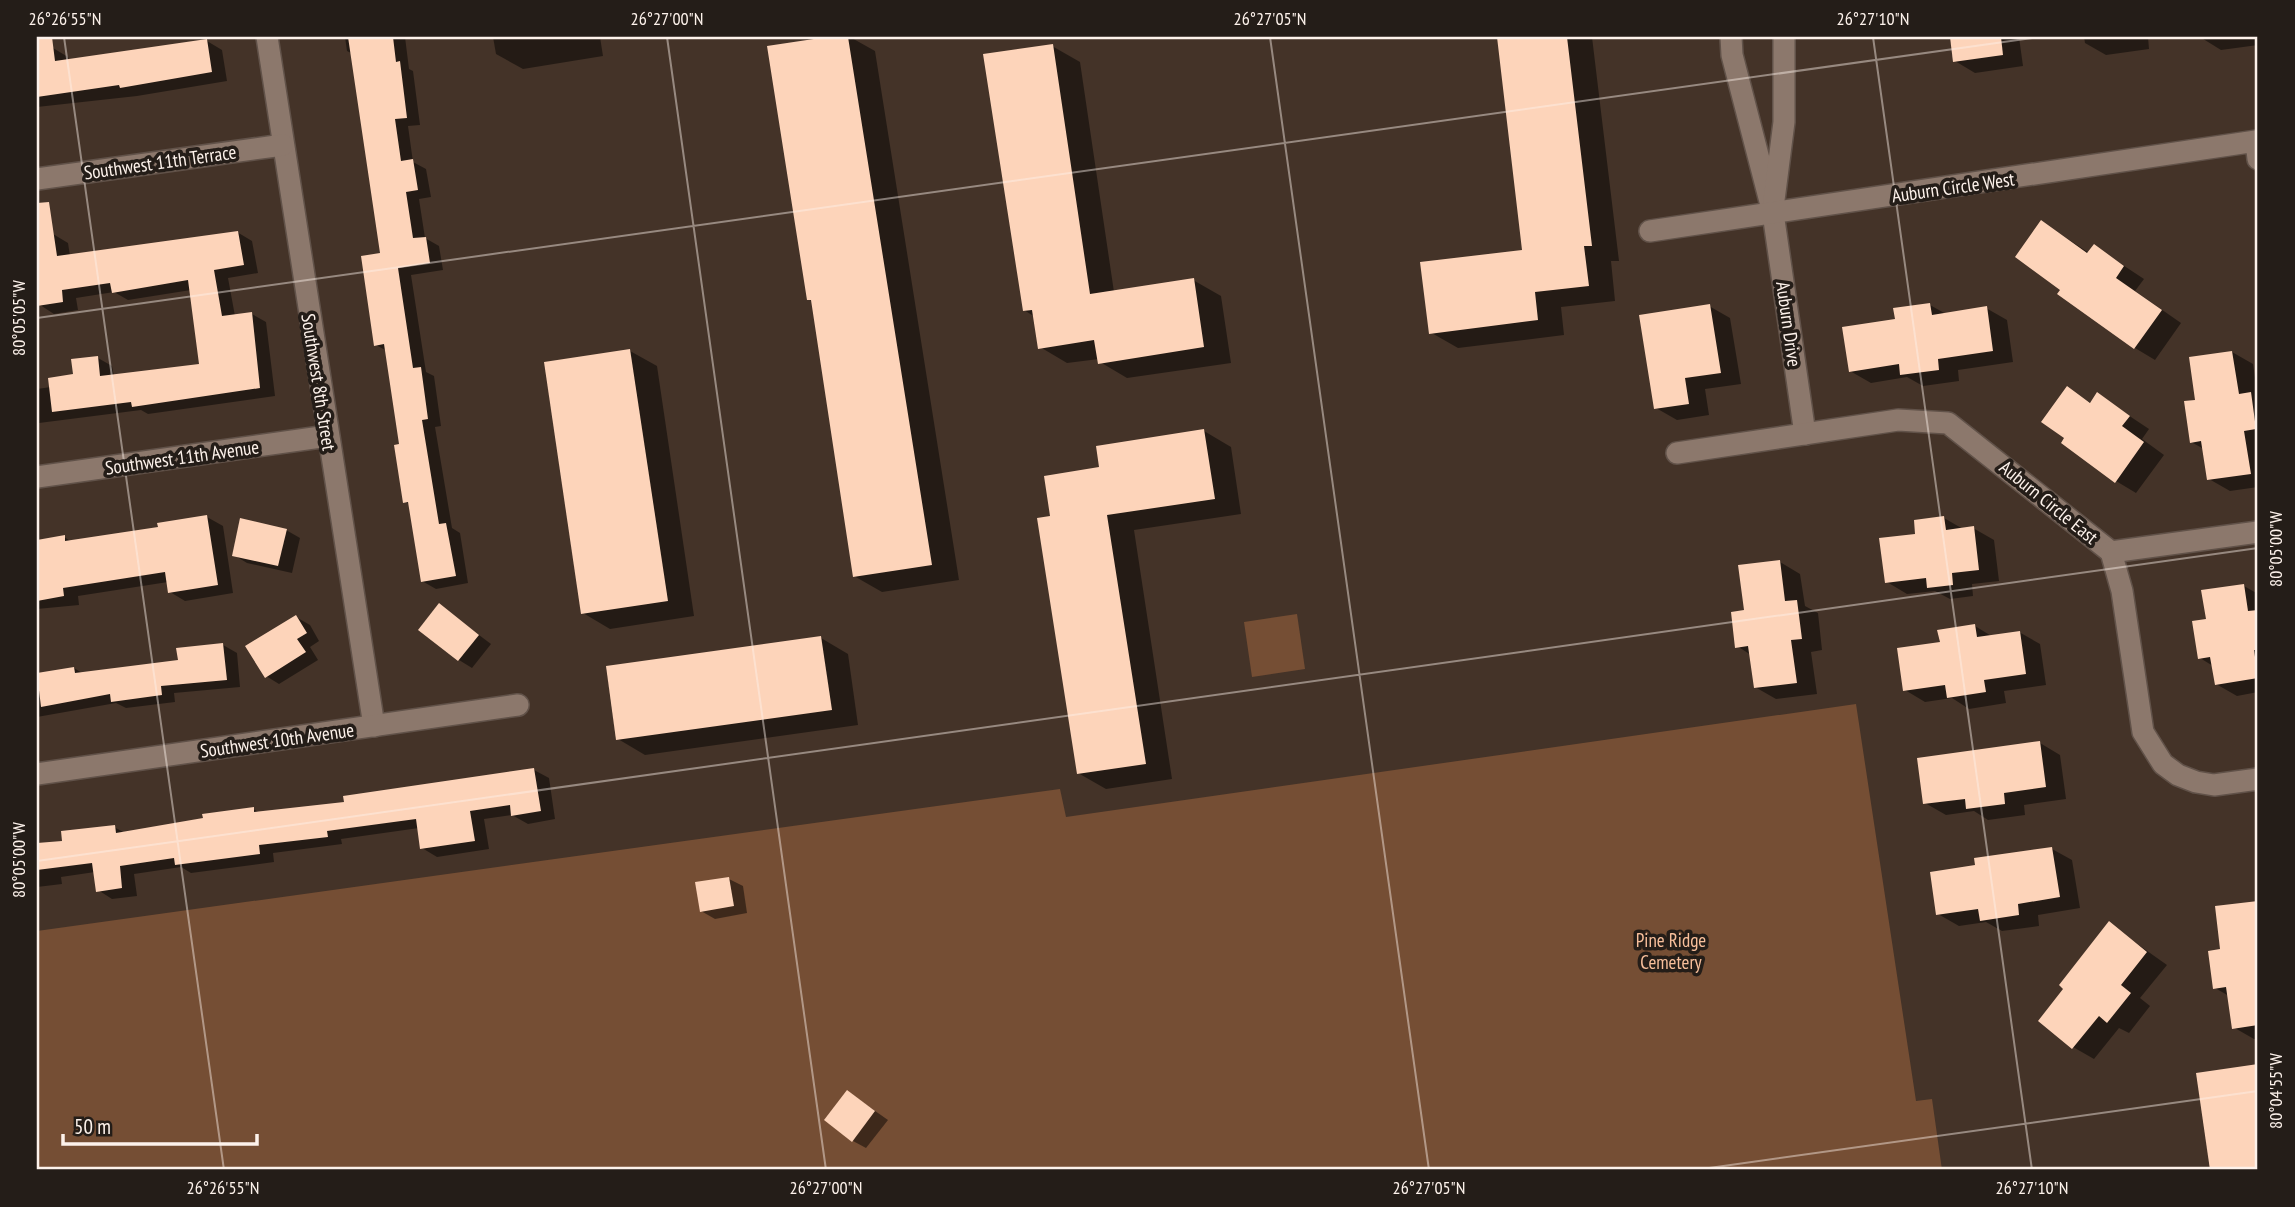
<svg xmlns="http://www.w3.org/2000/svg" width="2295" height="1207" font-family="'PT Sans Narrow',sans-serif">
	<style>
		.green { fill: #754e34 }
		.shadow { fill: #0007 }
		.building { fill: #fdd4ba }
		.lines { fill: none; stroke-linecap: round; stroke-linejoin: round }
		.minor-casing { stroke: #615249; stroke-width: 24 }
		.minor { stroke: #8c786c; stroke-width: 21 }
		.ticks { fill: none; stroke: #fdf2eb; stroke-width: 2; stroke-opacity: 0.45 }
		.labels { text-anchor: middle; stroke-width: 7; stroke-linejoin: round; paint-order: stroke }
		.street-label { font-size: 19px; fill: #fdf2eb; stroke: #241d18 }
		.park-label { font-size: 19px; fill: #f8bf9b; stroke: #241d18 }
		.neatline { fill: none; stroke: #fdf2eb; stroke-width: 2.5 }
		.ticks-label { font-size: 18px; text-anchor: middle; fill: #fdf2eb }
	</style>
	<rect width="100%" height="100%" fill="#443328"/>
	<g class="green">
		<path d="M 1297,614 L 1305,669 L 1252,677 L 1244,622 Z"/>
		<path d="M 1856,704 L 1916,1101 L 1932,1099 L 1942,1170 L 37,1170 L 37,931 L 1060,789 L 1066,817 Z"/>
	</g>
	<g class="shadow">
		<path d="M 345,37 L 405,37 L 409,69 L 413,71 L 420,125 L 408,126 L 413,162 L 426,169 L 431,197 L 419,199 L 425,238 L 439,246 L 443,270 L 411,275 L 426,372 L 434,376 L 441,426 L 435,427 L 452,528 L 460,533 L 468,583 L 436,589 L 422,581 L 410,504 L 405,502 L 401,445 L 387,351 L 376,345 L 382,255 L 353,54 L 347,51 Z"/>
		<path d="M 493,37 L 600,37 L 603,56 L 523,69 L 496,54 Z"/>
		<path d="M 838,37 L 850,37 L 875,51 L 959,580 L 882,592 L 854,576 L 814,302 L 808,299 L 769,48 Z"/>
		<path d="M 1498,37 L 1592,37 L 1619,261 L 1611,261 L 1615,301 L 1561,307 L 1564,335 L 1458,348 L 1430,332 L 1524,252 Z"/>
		<path d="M 1952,37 L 2019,37 L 2023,66 L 1975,73 L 1955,61 Z"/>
		<path d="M 2084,37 L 2148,37 L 2149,49 L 2106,55 L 2085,43 Z"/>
		<path d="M 2258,37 L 2258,45 L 2221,50 L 2200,37 Z"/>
		<path d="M 207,41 L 222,50 L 227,81 L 137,96 L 37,107 L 37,50 L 53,48 L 68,57 L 69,60 Z"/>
		<path d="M 1052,46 L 1080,62 L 1114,292 L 1193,280 L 1221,296 L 1231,363 L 1127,378 L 1100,362 L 1099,359 L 1067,363 L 1040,347 L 1035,317 L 1024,310 Z"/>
		<path d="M 2042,222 L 2089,253 L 2094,246 L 2144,279 L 2135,291 L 2181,323 L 2155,360 L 2135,348 L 2062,289 Z"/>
		<path d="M 237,232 L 252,241 L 258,273 L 228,278 L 235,316 L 252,314 L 266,322 L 275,396 L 148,414 L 141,410 L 39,423 L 39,430 L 37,431 L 37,389 L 51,387 L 75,376 L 98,358 L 112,366 L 114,376 L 201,365 L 191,290 L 128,300 L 114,292 L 76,298 L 78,310 L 54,314 L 37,303 L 37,237 L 53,234 L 68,243 L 70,256 Z"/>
		<path d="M 1930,305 L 1946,314 L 1986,308 L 2007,320 L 2013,362 L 1958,370 L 1959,381 L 1923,386 L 1907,377 L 1871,383 L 1850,371 L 1897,320 Z"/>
		<path d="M 1709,306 L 1730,318 L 1741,384 L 1705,389 L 1709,415 L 1677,420 L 1656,408 Z"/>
		<path d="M 630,351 L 657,366 L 694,616 L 610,629 L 583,613 Z"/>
		<path d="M 2232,352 L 2253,364 L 2258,398 L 2258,487 L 2230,491 L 2209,479 L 2204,449 L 2191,442 L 2197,401 Z"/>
		<path d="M 2067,389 L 2091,403 L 2098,395 L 2149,429 L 2142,439 L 2164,455 L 2136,493 L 2116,481 L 2066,438 Z"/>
		<path d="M 1204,431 L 1231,447 L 1241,514 L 1134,530 L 1172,779 L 1106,789 L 1078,773 L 1052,517 Z"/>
		<path d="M 207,517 L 223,526 L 233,593 L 185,601 L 170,592 L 168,582 L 78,596 L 79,605 L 37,609 L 37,542 L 64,537 L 72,542 L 160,529 Z"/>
		<path d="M 1944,518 L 1963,529 L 1973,528 L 1994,540 L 1999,581 L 1972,584 L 1973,596 L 1950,599 L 1935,591 L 1907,594 L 1887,582 L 1917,535 Z"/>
		<path d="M 286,530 L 300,538 L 292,573 L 247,563 L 234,555 Z"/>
		<path d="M 1780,562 L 1800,574 L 1805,606 L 1818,613 L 1822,650 L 1811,652 L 1817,694 L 1776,699 L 1755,687 L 1751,655 L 1737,646 L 1746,611 Z"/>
		<path d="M 2244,586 L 2258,594 L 2258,692 L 2237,696 L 2216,684 L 2213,666 L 2200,658 L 2208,621 Z"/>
		<path d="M 439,605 L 491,644 L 472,668 L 459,660 Z"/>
		<path d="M 296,617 L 310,625 L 319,641 L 310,647 L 318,660 L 279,684 L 266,676 Z"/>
		<path d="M 1975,626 L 1993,637 L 2019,632 L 2040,644 L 2046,685 L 2004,691 L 2006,703 L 1969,709 L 1952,698 L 1925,702 L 1905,690 L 1942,643 Z"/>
		<path d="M 821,638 L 848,654 L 858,725 L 645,755 L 618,739 Z"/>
		<path d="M 223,645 L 237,653 L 240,687 L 174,693 L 175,702 L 126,708 L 116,703 L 37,717 L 37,680 L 74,668 L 82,673 L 179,661 Z"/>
		<path d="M 2040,743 L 2060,755 L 2066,799 L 2024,805 L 2025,815 L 1988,820 L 1974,811 L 1946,815 L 1925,803 Z"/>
		<path d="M 534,770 L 549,778 L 555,819 L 528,824 L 512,815 L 484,819 L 489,849 L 437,857 L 422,848 L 419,828 L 341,839 L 342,844 L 273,853 L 274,862 L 191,873 L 181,867 L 134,874 L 137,896 L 112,899 L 98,890 L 95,872 L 61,877 L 62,884 L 37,887 L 37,845 L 64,842 L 114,827 L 125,833 L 253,809 L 260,813 L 346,803 Z"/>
		<path d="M 2052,849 L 2072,860 L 2080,908 L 2038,915 L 2039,926 L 2002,931 L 1986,922 L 1959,926 L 1938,914 L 1977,867 Z"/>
		<path d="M 729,879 L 743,886 L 747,913 L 715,919 L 701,911 Z"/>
		<path d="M 2257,902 L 2258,1039 L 2254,1039 L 2233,1027 L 2229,996 L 2215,988 L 2222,950 Z"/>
		<path d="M 2109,924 L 2167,965 L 2140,998 L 2150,1006 L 2129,1033 L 2119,1028 L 2094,1059 L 2073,1047 L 2066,989 Z"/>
		<path d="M 2258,1066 L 2258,1170 L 2211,1170 L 2198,1074 Z"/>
		<path d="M 848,1092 L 888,1120 L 866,1148 L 853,1141 Z"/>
	</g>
	<g class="building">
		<path d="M 37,37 L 52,37 L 55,61 L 207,39 L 212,72 L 120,88 L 119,85 L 37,97 Z"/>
		<path d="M 348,37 L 393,37 L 396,62 L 400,61 L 407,118 L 395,119 L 401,161 L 413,159 L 418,190 L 406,192 L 413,238 L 426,237 L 430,263 L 398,268 L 413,368 L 421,367 L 428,419 L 422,420 L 439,524 L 446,523 L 456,576 L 421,582 L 408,502 L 403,503 L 394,445 L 399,444 L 384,344 L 374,346 L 361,256 L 380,253 Z"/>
		<path d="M 827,37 L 848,37 L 932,565 L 853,577 L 811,300 L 807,300 L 767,46 Z"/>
		<path d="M 1497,37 L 1567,37 L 1592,246 L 1584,246 L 1589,286 L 1535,292 L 1538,320 L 1429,334 L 1420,262 L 1522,250 Z"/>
		<path d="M 1950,37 L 2001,37 L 2003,55 L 1953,62 Z"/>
		<path d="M 1053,44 L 1090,294 L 1194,278 L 1204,347 L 1098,364 L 1094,340 L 1038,349 L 1032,310 L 1023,311 L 983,54 Z"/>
		<path d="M 49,202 L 57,256 L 238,231 L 244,265 L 214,270 L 222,316 L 252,312 L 260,388 L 132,407 L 131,402 L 52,412 L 48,378 L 73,374 L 71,359 L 98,356 L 100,376 L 199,364 L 188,280 L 112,293 L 110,283 L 62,290 L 63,302 L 37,306 L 37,203 Z"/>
		<path d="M 2041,220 L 2087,253 L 2094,244 L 2124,266 L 2116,278 L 2162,310 L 2134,349 L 2057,294 L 2060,290 L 2015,257 Z"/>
		<path d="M 1930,303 L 1932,315 L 1987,306 L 1993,351 L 1938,359 L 1939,370 L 1900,375 L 1899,364 L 1849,372 L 1842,327 L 1895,319 L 1893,308 Z"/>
		<path d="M 1710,304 L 1721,373 L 1685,378 L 1689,404 L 1654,409 L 1639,315 Z"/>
		<path d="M 630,349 L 668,601 L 581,614 L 544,362 Z"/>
		<path d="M 2232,351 L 2239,394 L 2251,392 L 2256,429 L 2244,431 L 2251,474 L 2207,480 L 2201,441 L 2190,443 L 2184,401 L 2195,400 L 2189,357 Z"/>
		<path d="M 2067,386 L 2090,403 L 2097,392 L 2130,416 L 2122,426 L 2144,442 L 2115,483 L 2061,443 L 2064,438 L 2041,422 Z"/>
		<path d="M 1204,429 L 1215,499 L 1107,515 L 1146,764 L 1077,774 L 1037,518 L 1050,516 L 1044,476 L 1099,467 L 1096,446 Z"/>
		<path d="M 207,515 L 218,585 L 168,593 L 165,572 L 63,588 L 64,596 L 37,601 L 37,540 L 65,535 L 65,541 L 158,527 L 157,523 Z"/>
		<path d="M 1944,516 L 1946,530 L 1974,526 L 1979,570 L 1952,573 L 1953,585 L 1927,588 L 1926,578 L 1885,583 L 1879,538 L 1915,534 L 1914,520 Z"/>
		<path d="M 240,518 L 287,529 L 278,566 L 232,556 Z"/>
		<path d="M 1780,560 L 1785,601 L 1797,600 L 1802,639 L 1791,640 L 1797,683 L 1754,688 L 1748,646 L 1735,648 L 1731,612 L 1744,610 L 1738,565 Z"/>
		<path d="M 2244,584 L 2248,611 L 2258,610 L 2258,650 L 2254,650 L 2258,678 L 2215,685 L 2210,657 L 2198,659 L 2192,621 L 2206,619 L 2201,590 Z"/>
		<path d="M 439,603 L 479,635 L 458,661 L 418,630 Z"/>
		<path d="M 296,615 L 307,633 L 297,639 L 306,652 L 265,678 L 245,646 Z"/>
		<path d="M 1975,624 L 1977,637 L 2020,631 L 2026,674 L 1984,680 L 1986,692 L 1947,698 L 1945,685 L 1903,691 L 1897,648 L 1940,642 L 1937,630 Z"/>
		<path d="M 821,636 L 832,710 L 616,740 L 606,666 Z"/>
		<path d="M 223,643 L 227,680 L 161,686 L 162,695 L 111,702 L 110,694 L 41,707 L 37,673 L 74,667 L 75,673 L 178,660 L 176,648 Z"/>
		<path d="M 2040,741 L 2046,787 L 2004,793 L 2005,804 L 1966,809 L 1965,799 L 1923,804 L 1917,758 Z"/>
		<path d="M 534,768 L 541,811 L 511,816 L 510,805 L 470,811 L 475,841 L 420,849 L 416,819 L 327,831 L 328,837 L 259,845 L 260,854 L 175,865 L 174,858 L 120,866 L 122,888 L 96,892 L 92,863 L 37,870 L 37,843 L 62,841 L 61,831 L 115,825 L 116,833 L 203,818 L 202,814 L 254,807 L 254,812 L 344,802 L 343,796 Z"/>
		<path d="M 2052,847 L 2060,897 L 2018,904 L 2019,915 L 1980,921 L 1978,909 L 1936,915 L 1930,872 L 1975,865 L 1974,858 Z"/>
		<path d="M 729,877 L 734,906 L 700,912 L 695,882 Z"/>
		<path d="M 2258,901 L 2258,1025 L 2232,1029 L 2226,987 L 2213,989 L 2208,951 L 2220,949 L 2215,906 Z"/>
		<path d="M 2109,921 L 2147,952 L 2121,985 L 2131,993 L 2107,1023 L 2099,1016 L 2072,1049 L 2038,1021 L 2063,989 L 2059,985 Z"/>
		<path d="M 2258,1064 L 2258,1170 L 2210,1170 L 2196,1073 Z"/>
		<path d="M 847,1090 L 875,1111 L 852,1142 L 824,1120 Z"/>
	</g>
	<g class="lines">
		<defs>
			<g id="minor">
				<path d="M 267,37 L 374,726"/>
				<path d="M 1731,37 L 1732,55 L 1773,213 L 1805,434"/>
				<path d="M 37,179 L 283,145"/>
				<path d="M 1774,200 L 1784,122 L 1784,37"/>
				<path d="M 1650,231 L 2256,141 L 2258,159"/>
				<path d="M 1677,453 L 1898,420 L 1948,423 L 2111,552 L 2122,591 L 2143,732 L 2163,764 L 2178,775 L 2196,782 L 2214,785 L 2258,779"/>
				<path d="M 37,477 L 328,436"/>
				<path d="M 2111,552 L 2258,532"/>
				<path d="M 37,774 L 518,705"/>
			</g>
		</defs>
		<use href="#minor" class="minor-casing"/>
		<use href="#minor" class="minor"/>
	</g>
	<path class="ticks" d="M 64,37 L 224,1170M 667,37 L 826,1170M 1270,37 L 1429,1170M 1873,37 L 2032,1170M 37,318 L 2039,37M 37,861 L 2258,548M 1695,1170 L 2258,1091"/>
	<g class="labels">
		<g class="street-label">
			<text transform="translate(160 162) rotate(-8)" y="7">Southwest 11th Terrace</text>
			<text transform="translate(1953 187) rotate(-8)" y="7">Auburn Circle West</text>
			<text transform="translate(1789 324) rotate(82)" y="7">Auburn Drive</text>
			<text transform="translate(319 382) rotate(81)" y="7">Southwest 8th Street</text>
			<text transform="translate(182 457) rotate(-8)" y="7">Southwest 11th Avenue</text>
			<text transform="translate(2049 502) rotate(39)" y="7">Auburn Circle East</text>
			<text transform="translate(277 740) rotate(-8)" y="7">Southwest 10th Avenue</text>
		</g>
		<g class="park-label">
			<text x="1671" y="947">Pine Ridge<tspan x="1671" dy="22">Cemetery</tspan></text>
		</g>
	</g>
	<rect width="2295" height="1207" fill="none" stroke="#241d18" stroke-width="77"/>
	<path d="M63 1134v10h194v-10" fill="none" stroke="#fdf2eb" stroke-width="3.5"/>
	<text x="74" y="1134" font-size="21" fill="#fdf2eb" stroke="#241d18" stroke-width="5" paint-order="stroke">50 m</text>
	<rect x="38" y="38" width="2218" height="1130" class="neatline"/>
	<g class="ticks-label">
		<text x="65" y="25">26°26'55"N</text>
		<text x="667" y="25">26°27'00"N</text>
		<text x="1270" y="25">26°27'05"N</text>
		<text x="1873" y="25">26°27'10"N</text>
		<text transform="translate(19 318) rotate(-90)" y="6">80°05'05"W</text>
		<text transform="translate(2276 549) rotate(-90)" y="6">80°05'00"W</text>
		<text transform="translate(19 860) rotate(-90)" y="6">80°05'00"W</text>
		<text transform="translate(2276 1091) rotate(-90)" y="6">80°04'55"W</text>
		<text x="223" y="1194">26°26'55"N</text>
		<text x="826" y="1194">26°27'00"N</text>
		<text x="1429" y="1194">26°27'05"N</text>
		<text x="2032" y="1194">26°27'10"N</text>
	</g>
</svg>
